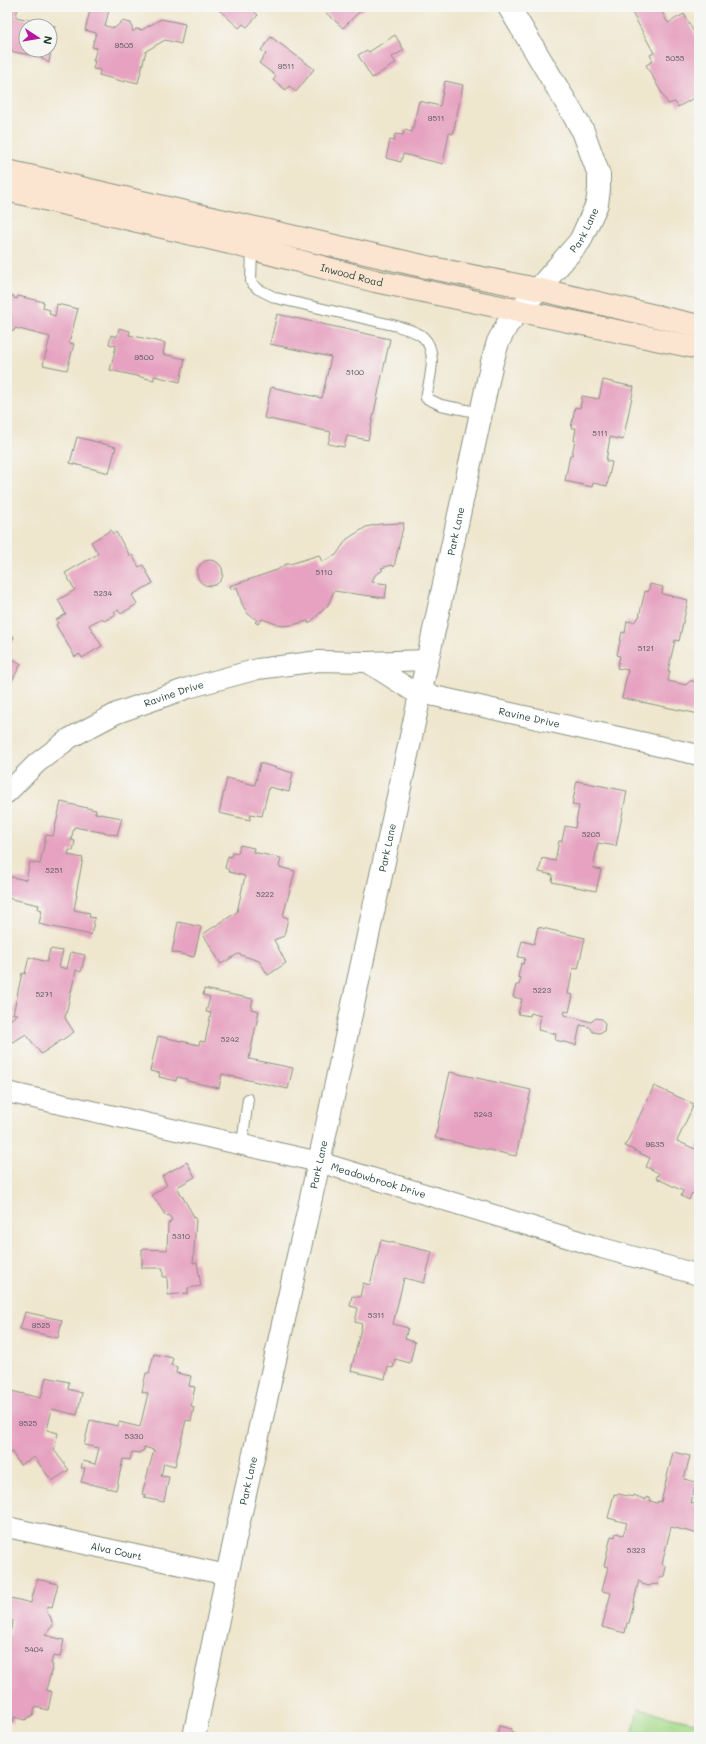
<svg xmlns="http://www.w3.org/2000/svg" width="706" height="1744" font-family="Mali,sans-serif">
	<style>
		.green { fill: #a6da8a; stroke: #628c5f }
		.building { fill: #e6a2c0 }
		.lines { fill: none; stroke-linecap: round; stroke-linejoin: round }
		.service-casing { stroke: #879281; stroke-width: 12 }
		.minor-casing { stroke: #879281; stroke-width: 22 }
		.tertiary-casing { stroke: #879281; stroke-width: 24 }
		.secondary-casing { stroke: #879281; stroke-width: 24 }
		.service { stroke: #fff; stroke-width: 10 }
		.minor { stroke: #fff; stroke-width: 20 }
		.tertiary { stroke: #fff; stroke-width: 22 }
		.secondary { stroke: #fce5d0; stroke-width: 22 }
		.labels { text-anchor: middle; stroke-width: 3; stroke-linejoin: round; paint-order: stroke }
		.number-label { font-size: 8px; fill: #515657 }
		.street-label { font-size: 10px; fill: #1f3d34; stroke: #f6f6f2 }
	</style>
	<rect width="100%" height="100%" fill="#f6f6f2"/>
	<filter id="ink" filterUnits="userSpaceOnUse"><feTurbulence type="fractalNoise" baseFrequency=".025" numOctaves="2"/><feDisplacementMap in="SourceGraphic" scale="8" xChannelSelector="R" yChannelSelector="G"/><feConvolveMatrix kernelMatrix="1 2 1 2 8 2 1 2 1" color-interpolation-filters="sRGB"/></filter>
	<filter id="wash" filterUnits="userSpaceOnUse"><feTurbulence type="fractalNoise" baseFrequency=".012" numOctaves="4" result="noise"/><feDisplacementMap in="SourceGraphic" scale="16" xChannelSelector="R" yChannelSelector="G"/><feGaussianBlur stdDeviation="0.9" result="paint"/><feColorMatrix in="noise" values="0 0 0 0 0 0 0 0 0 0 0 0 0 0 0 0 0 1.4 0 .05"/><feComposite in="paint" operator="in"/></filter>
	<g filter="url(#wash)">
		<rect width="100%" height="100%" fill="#efe6ce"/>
		<path class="green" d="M 638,1709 L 699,1723 L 699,1737 L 632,1737 Z"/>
		<g id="blocks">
			<g class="building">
				<path d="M 7,7 L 18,7 L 16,17 L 55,26 L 51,49 L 50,26 L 26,26 L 26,50 L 51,50 L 49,63 L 38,56 L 7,51 Z"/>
				<path d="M 91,7 L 109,10 L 105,26 L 115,28 L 122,21 L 131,23 L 133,32 L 136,29 L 142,30 L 161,19 L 185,24 L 181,44 L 165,40 L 146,51 L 138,83 L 126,80 L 125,82 L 99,75 L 100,70 L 93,69 L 95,61 L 93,61 L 97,48 L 92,47 L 96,33 L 85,30 Z"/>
				<path d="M 216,7 L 249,7 L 258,15 L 247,27 L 243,24 L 239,28 Z"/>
				<path d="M 326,7 L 367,7 L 358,13 L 343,28 L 323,10 Z"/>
				<path d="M 629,7 L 659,7 L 668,23 L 684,14 L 699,41 L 699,95 L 678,107 L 675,102 L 668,104 L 646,65 L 653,61 L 650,55 L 654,53 Z"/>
				<path d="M 395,35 L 404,50 L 392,57 L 396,63 L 372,78 L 358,55 L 367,50 L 369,52 Z"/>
				<path d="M 271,37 L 314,69 L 296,92 L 289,86 L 286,90 L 273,80 L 276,76 L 259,63 L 266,54 L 261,50 Z"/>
				<path d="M 445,81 L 463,85 L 453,134 L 449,133 L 443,164 L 403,154 L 401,162 L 386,158 L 390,140 L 394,141 L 395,134 L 403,135 L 404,130 L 412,132 L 419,101 L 440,106 Z"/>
				<path d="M 7,295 L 14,296 L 14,298 L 17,299 L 18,296 L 44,302 L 43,308 L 50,310 L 49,314 L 55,316 L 57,304 L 78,309 L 69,343 L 74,344 L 67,370 L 43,365 L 50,337 L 15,328 L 14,331 L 7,330 Z"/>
				<path d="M 277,314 L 390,339 L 368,440 L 347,436 L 344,447 L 328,444 L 331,432 L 264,418 L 271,387 L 322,398 L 331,357 L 270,344 Z"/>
				<path d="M 119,328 L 130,331 L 129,335 L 165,343 L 163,354 L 185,359 L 180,382 L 154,376 L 154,380 L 110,370 L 116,346 L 109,344 L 111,335 L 117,337 Z"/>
				<path d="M 603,380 L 634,387 L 623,440 L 610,437 L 606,461 L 612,462 L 607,486 L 593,483 L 592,487 L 565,481 L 570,455 L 572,455 L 575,440 L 574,440 L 576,428 L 571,428 L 575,407 L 580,408 L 582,396 L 599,399 Z"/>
				<path d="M 77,437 L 116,447 L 109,473 L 70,463 Z"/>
				<path d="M 404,523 L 394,567 L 392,565 L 381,568 L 383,570 L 375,575 L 372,582 L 387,584 L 385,598 L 334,591 L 328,605 L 309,624 L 308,621 L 292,625 L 282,626 L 262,619 L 258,624 L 255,622 L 257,620 L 248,614 L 242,604 L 237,587 L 231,589 L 230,586 L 277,570 L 286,564 L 290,564 L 319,555 L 322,562 L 336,555 L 347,539 L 366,527 L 380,524 Z"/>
				<path d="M 111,530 L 113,534 L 116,532 L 130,556 L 132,555 L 139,567 L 143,565 L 153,583 L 132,595 L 137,604 L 121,614 L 118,610 L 114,612 L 116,614 L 104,621 L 102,618 L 89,625 L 102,646 L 82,658 L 80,654 L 75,657 L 56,625 L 58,623 L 56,620 L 66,614 L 58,600 L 75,590 L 65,573 L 98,554 L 91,542 Z"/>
				<circle cx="210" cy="573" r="13"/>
				<path d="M 650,584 L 663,587 L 662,594 L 688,600 L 679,641 L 675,640 L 668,671 L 670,671 L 668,681 L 686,685 L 690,681 L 695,681 L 699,684 L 699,714 L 622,698 L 628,670 L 617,668 L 620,656 L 617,655 L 622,632 L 625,633 L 627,621 L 634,622 L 639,617 L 645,591 L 648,592 Z"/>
				<path d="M 7,632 L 14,637 L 10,645 L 12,653 L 10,657 L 21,664 L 7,690 Z"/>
				<path d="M 260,763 L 293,773 L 289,792 L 269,787 L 262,816 L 251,814 L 250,820 L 219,813 L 227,778 L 255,785 Z"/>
				<path d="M 577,781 L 627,791 L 616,846 L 598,843 L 593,868 L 601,870 L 596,891 L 552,882 L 553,875 L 539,872 L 542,858 L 555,861 L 559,841 L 562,841 L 565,826 L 575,828 L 579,806 L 572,805 Z"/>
				<path d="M 61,802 L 96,810 L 95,813 L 122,818 L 117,835 L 74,827 L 71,840 L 75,841 L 73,851 L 69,850 L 68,855 L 83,858 L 76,894 L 77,894 L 74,910 L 90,913 L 89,917 L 95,918 L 91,935 L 39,924 L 42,910 L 38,909 L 39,905 L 7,898 L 7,876 L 26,880 L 30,862 L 40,864 L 46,835 L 53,836 Z"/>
				<path d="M 240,845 L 254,848 L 253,852 L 281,858 L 279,867 L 295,871 L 283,916 L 288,918 L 284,936 L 274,940 L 286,963 L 268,975 L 259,961 L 238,954 L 221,964 L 203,934 L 237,912 L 245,876 L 229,872 L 229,870 L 225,868 L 228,856 L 231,857 L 232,852 L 238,853 Z"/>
				<path d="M 178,922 L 201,927 L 194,957 L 172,952 Z"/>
				<path d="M 538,927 L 585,938 L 578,969 L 573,968 L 568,994 L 573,995 L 569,1012 L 565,1011 L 564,1015 L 591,1022 L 596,1018 L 602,1019 L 605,1024 L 604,1031 L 599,1033 L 593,1032 L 590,1027 L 580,1025 L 576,1045 L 555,1040 L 556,1034 L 538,1030 L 541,1016 L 531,1013 L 530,1016 L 518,1014 L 522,999 L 513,997 L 516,985 L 519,985 L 521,978 L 518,977 L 521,963 L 523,964 L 525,958 L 518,957 L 522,941 L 534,944 Z"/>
				<path d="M 50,949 L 63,951 L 59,967 L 67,969 L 71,952 L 85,955 L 81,972 L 76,970 L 65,1018 L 74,1032 L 41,1054 L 26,1034 L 7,1046 L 7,1022 L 18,1014 L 13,1014 L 22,973 L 25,974 L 29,957 L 47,962 Z"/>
				<path d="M 204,989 L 253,999 L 251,1009 L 259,1011 L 249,1059 L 293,1068 L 288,1089 L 222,1074 L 219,1088 L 187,1081 L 187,1079 L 177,1077 L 176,1081 L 159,1077 L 160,1073 L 150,1071 L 158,1036 L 199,1045 L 200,1041 L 205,1042 L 211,1013 L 206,1012 L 210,997 L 203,995 Z"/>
				<path d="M 450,1072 L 531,1090 L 516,1156 L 435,1138 Z"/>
				<path d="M 654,1086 L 694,1104 L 677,1141 L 695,1149 L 699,1141 L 699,1197 L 692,1193 L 689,1200 L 681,1196 L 683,1191 L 656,1178 L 659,1173 L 646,1167 L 650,1158 L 625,1146 Z"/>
				<path d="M 187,1162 L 195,1177 L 177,1187 L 196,1220 L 193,1263 L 197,1262 L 201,1286 L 188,1288 L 188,1293 L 168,1295 L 167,1277 L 163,1277 L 163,1268 L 142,1268 L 142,1249 L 167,1250 L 168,1224 L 172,1220 L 169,1215 L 166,1216 L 152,1195 L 167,1185 L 162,1176 Z"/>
				<path d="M 381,1240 L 432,1252 L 424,1283 L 404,1278 L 393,1324 L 408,1328 L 405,1339 L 415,1342 L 410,1363 L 395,1359 L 393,1368 L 388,1367 L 385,1379 L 351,1371 L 362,1324 L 355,1322 L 358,1308 L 350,1306 L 352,1296 L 360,1297 L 363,1283 L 370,1285 Z"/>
				<path d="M 25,1312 L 62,1320 L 58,1338 L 20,1329 Z"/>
				<path d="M 154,1354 L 173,1358 L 171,1365 L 177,1367 L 176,1373 L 191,1376 L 189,1386 L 195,1387 L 191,1406 L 194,1407 L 191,1421 L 186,1420 L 175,1466 L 164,1463 L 161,1476 L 169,1477 L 164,1502 L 144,1498 L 145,1495 L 142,1494 L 154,1450 L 144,1447 L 144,1450 L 139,1453 L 132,1452 L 130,1460 L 123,1459 L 116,1490 L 81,1482 L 85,1468 L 81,1468 L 83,1461 L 95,1464 L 99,1448 L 84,1445 L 90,1420 L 118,1426 L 119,1422 L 140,1427 L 148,1393 L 142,1392 L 146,1373 L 149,1373 Z"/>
				<path d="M 46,1377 L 69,1382 L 68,1389 L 82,1393 L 77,1415 L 52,1409 L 47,1430 L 58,1433 L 54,1450 L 69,1470 L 52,1481 L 34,1457 L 20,1465 L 12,1452 L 7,1455 L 7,1390 L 41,1398 Z"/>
				<path d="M 673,1452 L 690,1456 L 684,1479 L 696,1482 L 691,1503 L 699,1505 L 699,1534 L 671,1527 L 662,1564 L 666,1567 L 664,1576 L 659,1578 L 658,1585 L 653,1584 L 649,1586 L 642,1584 L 639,1580 L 629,1623 L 627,1623 L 625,1633 L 602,1627 L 611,1593 L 602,1591 L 608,1567 L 604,1566 L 611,1536 L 615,1537 L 616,1533 L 623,1535 L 627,1523 L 608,1518 L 614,1494 L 617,1495 L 618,1494 L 633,1497 L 634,1495 L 646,1500 L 646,1497 L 651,1499 L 650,1501 L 657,1503 L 658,1501 L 661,1502 Z"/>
				<path d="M 37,1579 L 58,1584 L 52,1607 L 48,1606 L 47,1613 L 50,1616 L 53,1625 L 45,1635 L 64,1640 L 60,1657 L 53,1656 L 51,1664 L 53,1665 L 46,1690 L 52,1692 L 48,1710 L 35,1707 L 33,1715 L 25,1720 L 14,1717 L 13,1722 L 7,1720 L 7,1643 L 13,1621 L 7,1619 L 7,1597 L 31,1603 Z"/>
				<path d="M 499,1726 L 512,1729 L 511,1733 L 515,1734 L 517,1737 L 497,1737 Z"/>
			</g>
		</g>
	</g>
	<g filter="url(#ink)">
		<use href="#blocks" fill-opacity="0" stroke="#879281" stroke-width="1"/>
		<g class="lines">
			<defs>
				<g id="service">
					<path d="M 252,249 L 251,282 L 258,289 L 276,298 L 397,326 C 405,329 417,331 423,337 C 439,352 429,380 426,398 L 441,405 L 481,413"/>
					<path d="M 242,1144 L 248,1099"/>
				</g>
				<g id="minor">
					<path d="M 367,662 L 428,660"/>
					<path id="s1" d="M 7,793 L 37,763 L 70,738 L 117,713 L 188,688 L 258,669 L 319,661 L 367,662 L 411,690 L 421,693 L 699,755"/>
					<path id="s2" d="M 7,1092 L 319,1162 L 602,1248 L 699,1275"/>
					<path id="s3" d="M 7,1527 L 227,1575"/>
				</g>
				<g id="tertiary">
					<path id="s4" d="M 194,1737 L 227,1575 L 319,1162 L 492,362 L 498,342 L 507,325 L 580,241 L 597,204 L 599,189 L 599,175 L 583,131 L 509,7"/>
				</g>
				<g id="secondary">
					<path d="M 7,171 L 233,223 L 427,267 L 537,289 L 699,326"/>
					<path id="s5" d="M 7,190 L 230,243 L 375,281 L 699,348"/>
				</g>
			</defs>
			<use href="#service" class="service-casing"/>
			<use href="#minor" class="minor-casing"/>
			<use href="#tertiary" class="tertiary-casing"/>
			<use href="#secondary" class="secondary-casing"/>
			<use href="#service" class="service"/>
			<use href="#minor" class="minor"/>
			<use href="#tertiary" class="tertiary"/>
			<use href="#secondary" class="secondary"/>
		</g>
	</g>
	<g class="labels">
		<g class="number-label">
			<text x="124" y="48">9505</text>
			<text x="675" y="61">5055</text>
			<text x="286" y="69">9511</text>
			<text x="436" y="121">9511</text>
			<text x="144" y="360">9500</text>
			<text x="355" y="375">5100</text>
			<text x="600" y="436">5111</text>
			<text x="324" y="575">5110</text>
			<text x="103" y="596">5234</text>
			<text x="646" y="651">5121</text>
			<text x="591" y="837">5205</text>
			<text x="54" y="873">5251</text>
			<text x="265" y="897">5222</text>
			<text x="542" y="993">5223</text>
			<text x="44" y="997">5271</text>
			<text x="230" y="1042">5242</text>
			<text x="483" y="1117">5243</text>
			<text x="655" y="1147">9635</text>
			<text x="181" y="1239">5310</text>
			<text x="376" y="1318">5311</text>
			<text x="41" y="1328">9525</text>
			<text x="28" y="1426">9525</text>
			<text x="134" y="1439">5330</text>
			<text x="636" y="1553">5323</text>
			<text x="34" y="1652">5404</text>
		</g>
		<g class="street-label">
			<text dy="4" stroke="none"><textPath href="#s4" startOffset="1570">Park Lane</textPath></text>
			<text dy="4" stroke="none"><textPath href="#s5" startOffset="355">Inwood Road</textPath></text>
			<text dy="4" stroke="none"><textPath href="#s4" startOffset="1234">Park Lane</textPath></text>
			<text dy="4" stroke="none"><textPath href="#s1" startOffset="197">Ravine Drive</textPath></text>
			<text dy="4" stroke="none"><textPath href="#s1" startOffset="568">Ravine Drive</textPath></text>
			<text dy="4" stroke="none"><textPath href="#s4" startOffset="910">Park Lane</textPath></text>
			<text dy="4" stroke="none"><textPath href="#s4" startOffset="586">Park Lane</textPath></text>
			<text dy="4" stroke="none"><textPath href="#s2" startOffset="382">Meadowbrook Drive</textPath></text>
			<text dy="4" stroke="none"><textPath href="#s4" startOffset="262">Park Lane</textPath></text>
			<text dy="4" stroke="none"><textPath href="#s3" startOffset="112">Alva Court</textPath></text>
		</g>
	</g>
	<rect width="706" height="1744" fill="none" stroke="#f6f6f2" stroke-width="24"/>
	<g transform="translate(38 38) rotate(102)"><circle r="19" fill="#f6f6f2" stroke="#a0aca6"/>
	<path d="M0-3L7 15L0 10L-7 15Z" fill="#b5179e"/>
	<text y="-6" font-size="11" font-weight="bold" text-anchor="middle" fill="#1f3d34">N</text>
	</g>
</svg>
